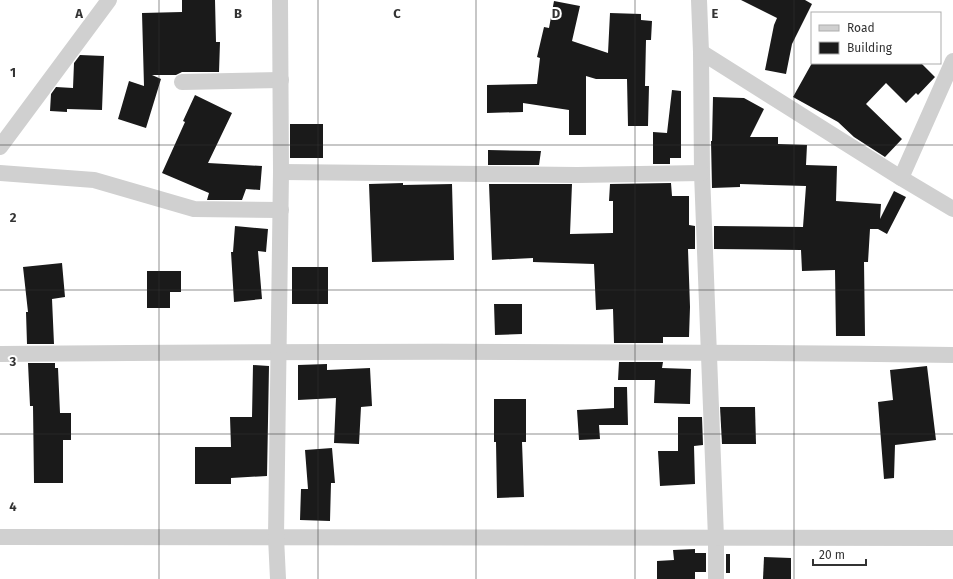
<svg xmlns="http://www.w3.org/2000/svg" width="953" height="579" font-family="'Fira Sans',sans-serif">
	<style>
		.building { fill: #1a1a1a }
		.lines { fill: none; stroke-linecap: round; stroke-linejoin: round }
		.street { stroke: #d0d0d0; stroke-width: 16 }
		.grid { fill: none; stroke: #333; stroke-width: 1; stroke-opacity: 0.55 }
		.grid-label { font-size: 13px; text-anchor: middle; font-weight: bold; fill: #333; stroke: #fff; stroke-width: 4; stroke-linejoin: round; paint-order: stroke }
	</style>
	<rect width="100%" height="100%" fill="#fff"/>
	<g class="building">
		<path d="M 182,0 L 215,0 L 216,42 L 220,42 L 219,72 L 182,72 L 176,75 L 152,75 L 161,79 L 146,128 L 118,119 L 129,81 L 144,86 L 142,13 L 182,12 Z"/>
		<path d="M 741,0 L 805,0 L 812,4 L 792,44 L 786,74 L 765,70 L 774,25 L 777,18 Z"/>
		<path d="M 554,1 L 580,6 L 572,41 L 608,53 L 610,13 L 641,14 L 641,20 L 652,21 L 651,40 L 646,40 L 645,86 L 649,86 L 648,126 L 628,126 L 627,79 L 596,79 L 586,76 L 586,135 L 569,135 L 569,110 L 523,103 L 523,112 L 487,113 L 487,85 L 537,84 L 540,58 L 537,57 L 544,27 L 549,28 Z"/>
		<path d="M 80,55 L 104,56 L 102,110 L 67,109 L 67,112 L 50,111 L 51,94 L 56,87 L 73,88 L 74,63 Z"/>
		<path d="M 812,63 L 921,63 L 935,77 L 918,95 L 916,93 L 906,103 L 886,83 L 866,104 L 902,139 L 885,157 L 854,137 L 838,122 L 793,97 Z"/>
		<path d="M 672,90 L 681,91 L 681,158 L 670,158 L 670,164 L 653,164 L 653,132 L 667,133 Z"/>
		<path d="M 195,95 L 232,113 L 208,163 L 262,166 L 260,190 L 246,189 L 242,200 L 207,200 L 209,193 L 162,173 L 185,122 L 183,121 Z"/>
		<path d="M 713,97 L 744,98 L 764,109 L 750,137 L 778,137 L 778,144 L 807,145 L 806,165 L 837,166 L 836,201 L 881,204 L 880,219 L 894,191 L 906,197 L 887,234 L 878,229 L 870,229 L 868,262 L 864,262 L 865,336 L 836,336 L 835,270 L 802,271 L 801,250 L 714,249 L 714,226 L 803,227 L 806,186 L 740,184 L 740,187 L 712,188 L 711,141 L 712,141 Z"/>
		<rect x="290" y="124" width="33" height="34"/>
		<path d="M 488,150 L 541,151 L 539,165 L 488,165 Z"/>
		<path d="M 403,183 L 403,185 L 452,184 L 454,260 L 372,262 L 369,184 Z"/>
		<path d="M 671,183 L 672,196 L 689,196 L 689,225 L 695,226 L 695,249 L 688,249 L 690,307 L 689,337 L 663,337 L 663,343 L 614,343 L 613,309 L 596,310 L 594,264 L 533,262 L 533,258 L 492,260 L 489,184 L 572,184 L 570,234 L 613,233 L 613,201 L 609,201 L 610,184 Z"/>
		<path d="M 235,226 L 268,229 L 266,252 L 258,251 L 262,299 L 234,302 L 231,252 L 233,252 Z"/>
		<path d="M 62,263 L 65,297 L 52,299 L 54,344 L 27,344 L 26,312 L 28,312 L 23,267 Z"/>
		<rect x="292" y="267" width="36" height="37"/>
		<path d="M 147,271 L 181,271 L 181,292 L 170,292 L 170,308 L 147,308 Z"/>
		<path d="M 494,304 L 522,304 L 522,334 L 495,335 Z"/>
		<path d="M 619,362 L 663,362 L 662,368 L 691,369 L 690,404 L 654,403 L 655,380 L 618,380 Z"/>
		<path d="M 28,363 L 55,363 L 55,368 L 58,368 L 60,413 L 71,413 L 71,440 L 63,440 L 63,483 L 34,483 L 33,406 L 30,406 Z"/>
		<path d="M 327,364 L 327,370 L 370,368 L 372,406 L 361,407 L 359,444 L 334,443 L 336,398 L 298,400 L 298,365 Z"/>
		<path d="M 253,365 L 269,366 L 267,476 L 231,478 L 231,484 L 195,484 L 195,447 L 231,447 L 230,417 L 252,417 Z"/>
		<path d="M 927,366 L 936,440 L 895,445 L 894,478 L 884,479 L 878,402 L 893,400 L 890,370 Z"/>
		<path d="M 614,387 L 627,387 L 628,425 L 599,425 L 600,439 L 579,440 L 577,410 L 614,408 Z"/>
		<path d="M 494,399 L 526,399 L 526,442 L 522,442 L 524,497 L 497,498 L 496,442 L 494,442 Z"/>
		<path d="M 720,407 L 755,407 L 756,444 L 722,444 Z"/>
		<path d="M 678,417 L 702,417 L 703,445 L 694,446 L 695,484 L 660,486 L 658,451 L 678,451 Z"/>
		<path d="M 332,448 L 335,483 L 331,483 L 330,521 L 300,520 L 301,489 L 308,489 L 305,450 Z"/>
		<path d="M 695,549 L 695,553 L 706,553 L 706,572 L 695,572 L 695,579 L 657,579 L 657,561 L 674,560 L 673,550 Z"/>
		<rect x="726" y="554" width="4" height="19"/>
		<path d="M 764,557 L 791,558 L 791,579 L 763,579 Z"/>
	</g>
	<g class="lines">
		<g class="street">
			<path d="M 699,0 L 701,52 L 702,173 L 716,538 L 716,579"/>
			<path d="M 701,52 L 901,178 L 953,209"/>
			<path d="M 182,82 L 281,80"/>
			<path d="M 0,147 L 109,0"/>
			<path d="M 281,172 L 577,175 L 702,173"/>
			<path d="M 0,173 L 94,180 L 194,209 L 281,210"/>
			<path d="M 901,178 L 953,61"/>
			<path d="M 0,354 C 318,351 635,351 953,355"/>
			<path d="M 0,537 L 953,538"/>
			<path d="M 278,579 L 276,537 L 281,172 L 280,0"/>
		</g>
	</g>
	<path class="grid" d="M 159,0 L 159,579M 318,0 L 318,579M 476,0 L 476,579M 635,0 L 635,579M 794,0 L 794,579M 0,145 L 953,145M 0,290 L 953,290M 0,434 L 953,434"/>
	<g class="grid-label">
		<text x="79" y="18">A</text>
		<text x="238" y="18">B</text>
		<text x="397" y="18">C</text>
		<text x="556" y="18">D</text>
		<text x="715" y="18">E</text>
		<text x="13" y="77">1</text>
		<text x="13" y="222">2</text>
		<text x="13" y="366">3</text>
		<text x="13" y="511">4</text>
	</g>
	<rect x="811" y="12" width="130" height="52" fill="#ffffff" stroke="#adadad"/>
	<rect x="819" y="25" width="20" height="6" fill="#d0d0d0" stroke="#adadad"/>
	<text x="847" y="32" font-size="12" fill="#333333">Road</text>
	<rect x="819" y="42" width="20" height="12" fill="#1a1a1a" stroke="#adadad"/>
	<text x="847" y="52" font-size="12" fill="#333333">Building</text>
	<path d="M813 559v6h53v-6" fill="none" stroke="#333333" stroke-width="2"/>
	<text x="819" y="559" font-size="12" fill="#333333" stroke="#ffffff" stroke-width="3" paint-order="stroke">20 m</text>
</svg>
